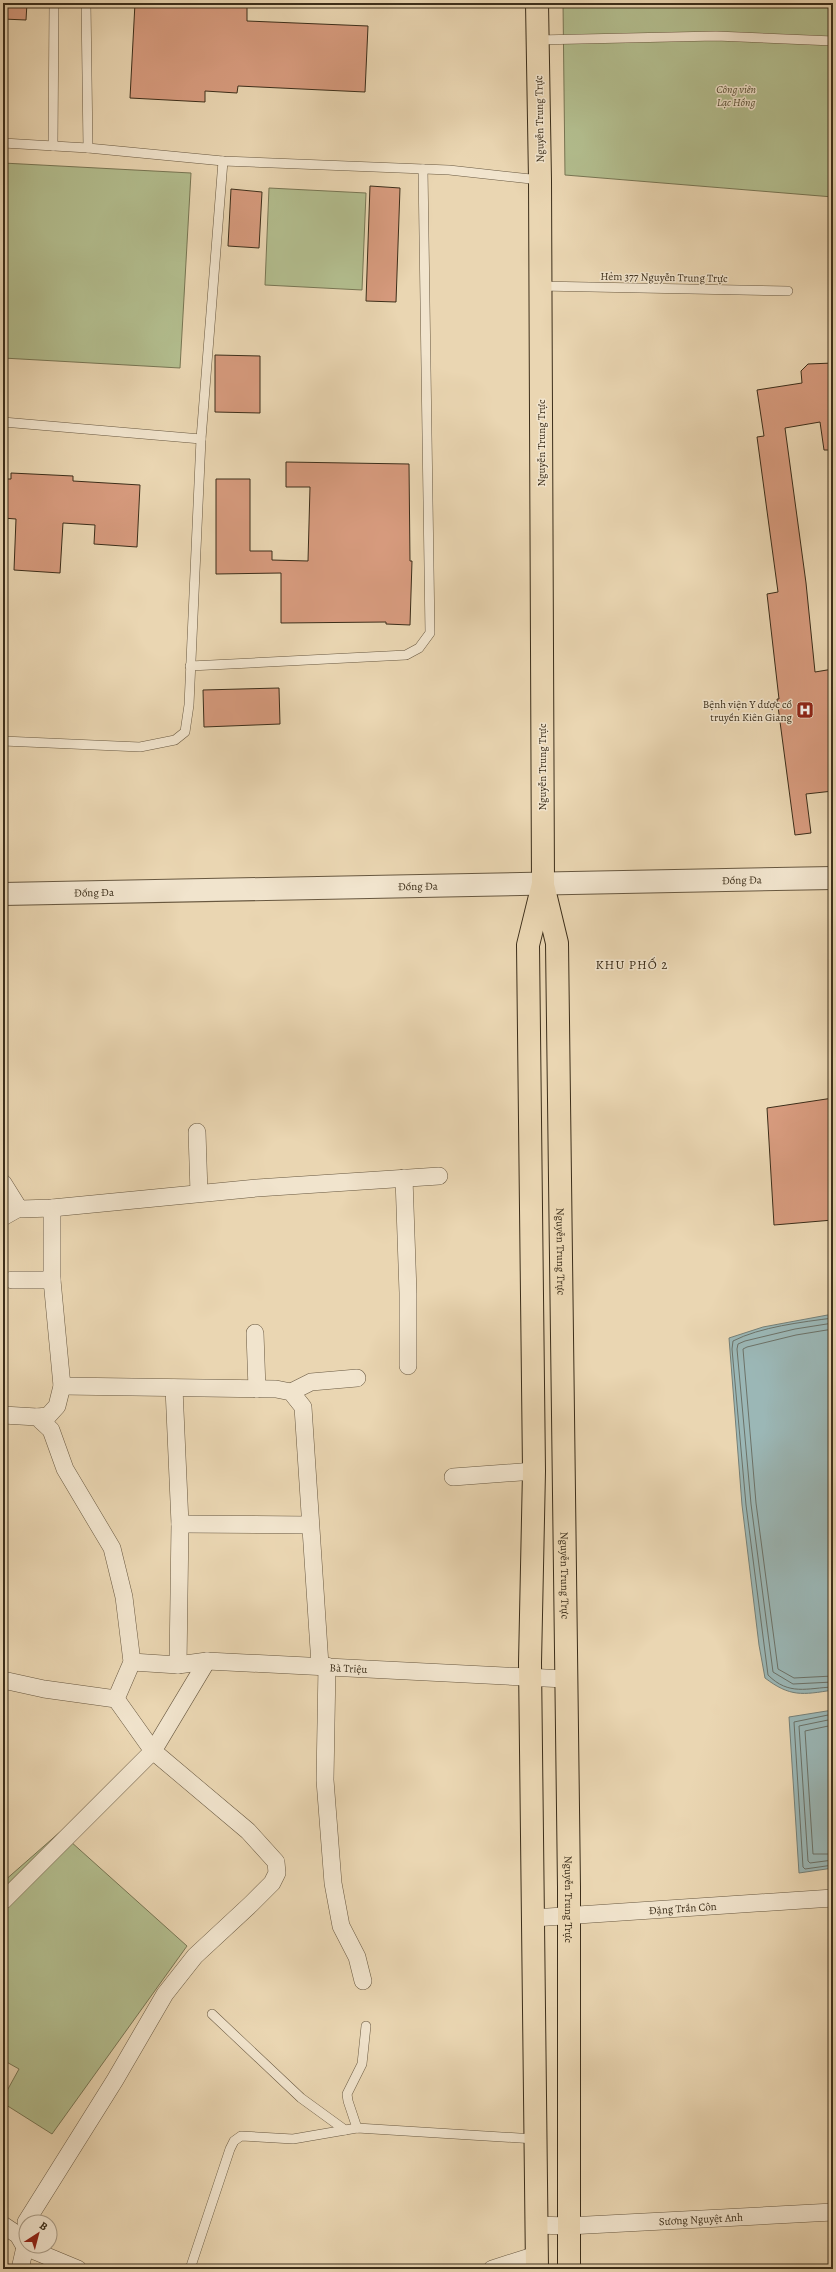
<svg xmlns="http://www.w3.org/2000/svg" width="836" height="2272" font-family="Alegreya,serif">
	<style>
		.green { fill: #b3be8f; stroke: #787654 }
		.water { fill: #9bb7b6; stroke: #758078 }
		.lines { fill: none; stroke-linecap: round; stroke-linejoin: round }
		.shore { stroke: #6c7268; stroke-width: 1 }
		.building { fill: #d79b7e; stroke: #3c2e1a }
		.service-casing { stroke: #685840; stroke-width: 10 }
		.minor-casing { stroke: #685840; stroke-width: 18 }
		.tertiary-casing { stroke: #685840; stroke-width: 24 }
		.primary-casing { stroke: #3c2e1a; stroke-width: 24 }
		.service { stroke: #f1e4cd; stroke-width: 9 }
		.minor { stroke: #f1e4cd; stroke-width: 17 }
		.tertiary { stroke: #f1e4cd; stroke-width: 22 }
		.primary { stroke: #ead6b2; stroke-width: 22 }
		.labels { text-anchor: middle; stroke-width: 3; stroke-linejoin: round; paint-order: stroke }
		.park-label { font-size: 11px; font-style: italic; fill: #544b31; stroke: #f1e4cd }
		.street-label { font-size: 11px; fill: #3c2e1a; stroke: #f1e4cd }
		.poi-label { font-size: 11px; fill: #3c2e1a; stroke: #f1e4cd; text-anchor: end }
		.quarter-label { font-size: 13px; letter-spacing: 1px; fill: #3c2e1a; stroke: #f1e4cd }
	</style>
	<rect width="100%" height="100%" fill="#ead6b2"/>
	<filter id="stains"><feTurbulence type="fractalNoise" baseFrequency=".005" numOctaves="4"/><feColorMatrix values="0 0 0 0 .2 0 0 0 0 .09 0 0 0 0 .02 0 0 0 .5 -.17"/></filter>
	<radialGradient id="worn" r=".72"><stop offset=".6" stop-color="#630" stop-opacity="0"/><stop offset="1" stop-color="#630" stop-opacity=".3"/></radialGradient>
	<g class="green">
		<path d="M 563,3 L 833,3 L 833,197 L 565,175 Z"/>
		<path d="M 3,163 L 191,173 L 180,368 L 3,358 Z"/>
		<path d="M 269,188 L 366,193 L 362,290 L 265,285 Z"/>
		<path d="M 60,1832 L 187,1946 L 52,2134 L 3,2103 L 3,2098 L 19,2069 L 3,2060 L 3,1882 Z"/>
	</g>
	<g class="water">
		<path d="M 833,1314 L 833,1690 C 802,1695 790,1697 765,1678 L 759,1645 L 742,1505 L 729,1338 L 763,1327 Z"/>
		<path d="M 833,1710 L 833,1868 L 799,1873 L 789,1717 Z"/>
	</g>
	<g class="lines">
		<g class="shore">
			<path d="M 833,1318 C 802,1322 760,1327 733,1341 L 732,1349 L 746,1505 L 768,1675 C 789,1696 807,1688 833,1687"/>
			<path d="M 833,1323 L 795,1329 L 745,1341 L 738,1344 L 737,1349 L 751,1504 L 773,1672 L 793,1684 L 833,1682"/>
			<path d="M 833,1329 L 796,1335 L 747,1347 L 743,1349 L 756,1503 L 778,1669 L 794,1678 L 833,1676"/>
			<path d="M 833,1714 L 794,1722 L 803,1867 L 805,1869 L 833,1865"/>
			<path d="M 833,1719 L 799,1726 L 808,1861 L 810,1863 L 833,1860"/>
			<path d="M 833,1725 L 805,1731 L 813,1854 L 833,1854"/>
		</g>
	</g>
	<g class="building">
		<path d="M 3,3 L 27,3 L 26,20 L 3,19 Z"/>
		<path d="M 135,3 L 247,3 L 247,21 L 368,26 L 365,92 L 238,86 L 237,93 L 205,91 L 205,102 L 130,98 Z"/>
		<path d="M 370,186 L 400,188 L 396,302 L 366,301 Z"/>
		<path d="M 231,189 L 262,192 L 259,248 L 228,246 Z"/>
		<path d="M 215,355 L 260,356 L 260,413 L 215,412 Z"/>
		<path d="M 833,363 L 833,450 L 824,450 L 820,422 L 785,428 L 806,583 L 815,672 L 833,669 L 833,720 L 829,720 L 833,742 L 833,791 L 806,794 L 811,833 L 795,835 L 777,699 L 779,699 L 767,594 L 778,592 L 757,437 L 764,436 L 757,390 L 802,383 L 801,371 L 808,364 Z"/>
		<path d="M 286,462 L 409,464 L 410,561 L 412,561 L 410,625 L 386,624 L 386,622 L 281,623 L 281,573 L 216,574 L 216,479 L 250,479 L 250,551 L 272,551 L 272,560 L 308,561 L 310,487 L 286,487 Z"/>
		<path d="M 11,473 L 73,476 L 73,481 L 140,485 L 137,547 L 94,544 L 95,525 L 63,523 L 60,573 L 14,570 L 16,519 L 3,518 L 3,479 L 11,479 Z"/>
		<path d="M 279,688 L 280,724 L 204,727 L 203,690 Z"/>
		<path d="M 833,1098 L 833,1220 L 774,1225 L 767,1108 Z"/>
	</g>
	<g class="lines">
		<defs>
			<g id="service">
				<path d="M 86,3 L 88,148"/>
				<path d="M 537,40 L 716,36 L 833,41"/>
				<path d="M 3,143 L 88,148 L 223,161 L 449,170 L 540,180"/>
				<path d="M 53,146 L 54,3"/>
				<path d="M 540,286 L 788,291"/>
				<path d="M 3,422 L 201,439"/>
				<path d="M 190,666 L 406,655 L 419,648 L 430,633 L 423,169"/>
				<path d="M 3,741 L 140,747 L 175,740 L 185,732 L 189,705 L 201,439 L 223,161"/>
				<path d="M 212,2014 L 301,2098 L 345,2130"/>
				<path d="M 357,2128 L 348,2101 L 347,2094 L 362,2064 L 366,2026"/>
				<path d="M 190,2269 L 230,2149 L 234,2141 L 241,2136 L 293,2139 L 357,2128 L 535,2139"/>
			</g>
			<g id="minor">
				<path d="M 197,1132 L 199,1193"/>
				<path d="M 404,1178 L 408,1293 L 408,1366"/>
				<path d="M 3,1183 L 18,1207 L 21,1209 L 52,1208 L 257,1188 L 439,1176"/>
				<path d="M 3,1217 L 19,1208"/>
				<path d="M 12,1280 L 52,1280"/>
				<path d="M 255,1333 L 257,1389"/>
				<path d="M 62,1386 L 276,1389 L 291,1392 L 303,1407 L 320,1665"/>
				<path d="M 174,1388 L 180,1524 L 178,1665"/>
				<path d="M 291,1392 L 311,1382 L 357,1378"/>
				<path d="M 3,1415 L 37,1417 L 51,1430 L 65,1469 L 112,1548 L 124,1597 L 132,1662 L 116,1699 L 153,1751 L 248,1831 L 276,1862 L 277,1873 L 272,1883 L 251,1904 L 195,1956 L 165,1994 L 115,2080 L 26,2222"/>
				<path d="M 37,1417 L 48,1416 L 57,1406 L 62,1386 L 52,1280 L 52,1208"/>
				<path d="M 453,1477 L 534,1471"/>
				<path d="M 180,1524 L 310,1525"/>
				<path id="s1" d="M 132,1662 L 178,1665 L 207,1661 L 565,1679"/>
				<path d="M 327,1666 L 325,1780 L 333,1883 L 341,1926 L 357,1957 L 363,1981"/>
				<path d="M 3,1680 L 44,1689 L 116,1699"/>
				<path d="M 3,1901 L 153,1751 L 207,1661"/>
				<path id="s2" d="M 533,1918 L 833,1898"/>
				<path d="M 3,2225 L 18,2235 L 25,2247 L 78,2269"/>
				<path id="s3" d="M 536,2225 L 568,2226 L 833,2212"/>
				<path d="M 20,2269 L 25,2247"/>
				<path d="M 492,2269 L 536,2255"/>
			</g>
			<g id="tertiary">
				<path id="s4" d="M 3,894 L 833,878"/>
			</g>
			<g id="primary">
				<path id="s5" d="M 544,889 L 557,943 L 569,1887 L 569,2269"/>
				<path d="M 537,2269 L 530,1663 L 534,1471 L 528,945 L 543,884 L 540,180 L 537,3"/>
			</g>
		</defs>
		<use href="#service" class="service-casing"/>
		<use href="#minor" class="minor-casing"/>
		<use href="#tertiary" class="tertiary-casing"/>
		<use href="#primary" class="primary-casing"/>
		<use href="#service" class="service"/>
		<use href="#minor" class="minor"/>
		<use href="#tertiary" class="tertiary"/>
		<use href="#primary" class="primary"/>
	</g>
	<defs>
		<symbol id="hospital-square" viewBox="-11 -11 22 22"><rect x="-9" y="-9" width="18" height="18" rx="4" fill="#8f2418" stroke="#f1e4cd"/><path d="M-5-5h3v3.5h4V-5h3V5h-3V1.5h-4V5h-3Z" fill="#fff"/></symbol>
	</defs>
	<g fill-rule="evenodd">
		<use href="#hospital-square" x="795" y="700" width="20" height="20"/>
	</g>
	<g class="labels">
		<g class="park-label">
			<text x="736" y="93">Công viên<tspan x="736" dy="13">Lạc Hồng</tspan></text>
		</g>
		<g class="street-label">
			<text transform="translate(539 119) rotate(-91)" y="4">Nguyễn Trung Trực</text>
			<text transform="translate(664 277) rotate(1)" y="4">Hẻm 377 Nguyễn Trung Trực</text>
			<text transform="translate(541 443) rotate(-90)" y="4">Nguyễn Trung Trực</text>
			<text transform="translate(542 767) rotate(-90)" y="4">Nguyễn Trung Trực</text>
			<text dy="4" stroke="none"><textPath href="#s4" startOffset="739">Đống Đa</textPath></text>
			<text dy="4" stroke="none"><textPath href="#s4" startOffset="415">Đống Đa</textPath></text>
			<text dy="4" stroke="none"><textPath href="#s4" startOffset="91">Đống Đa</textPath></text>
			<text dy="4" stroke="none"><textPath href="#s5" startOffset="364">Nguyễn Trung Trực</textPath></text>
			<text dy="4" stroke="none"><textPath href="#s5" startOffset="688">Nguyễn Trung Trực</textPath></text>
			<text dy="4" stroke="none"><textPath href="#s1" startOffset="217">Bà Triệu</textPath></text>
			<text dy="4" stroke="none"><textPath href="#s5" startOffset="1012">Nguyễn Trung Trực</textPath></text>
			<text dy="4" stroke="none"><textPath href="#s2" startOffset="150">Đặng Trần Côn</textPath></text>
			<text dy="4" stroke="none"><textPath href="#s3" startOffset="165">Sương Nguyệt Anh</textPath></text>
		</g>
		<g class="poi-label">
			<text x="792" y="708">Bệnh viện Y dược cổ<tspan x="792" dy="13">truyền Kiên Giang</tspan></text>
		</g>
		<g class="quarter-label">
			<text x="632" y="969">KHU PHỐ 2</text>
		</g>
	</g>
	<rect width="836" height="2272" fill="none" stroke="#ead6b2" stroke-width="16"/>
	<rect x="4" y="4" width="828" height="2264" fill="none" stroke="#3c2e1a" stroke-width="2"/>
	<rect x="8" y="8" width="820" height="2256" fill="none" stroke="#3c2e1a"/>
	<g transform="translate(38 2234) rotate(36)"><circle r="19" fill="#f1e4cd" stroke="#a99b85"/>
	<path d="M0-3L7 15L0 10L-7 15Z" fill="#8f2418"/>
	<text y="-6" font-size="11" font-weight="bold" text-anchor="middle" fill="#3c2e1a">B</text>
	</g>
	<rect width="100%" height="100%" filter="url(#stains)"/>
	<rect width="100%" height="100%" fill="url(#worn)"/>
</svg>
